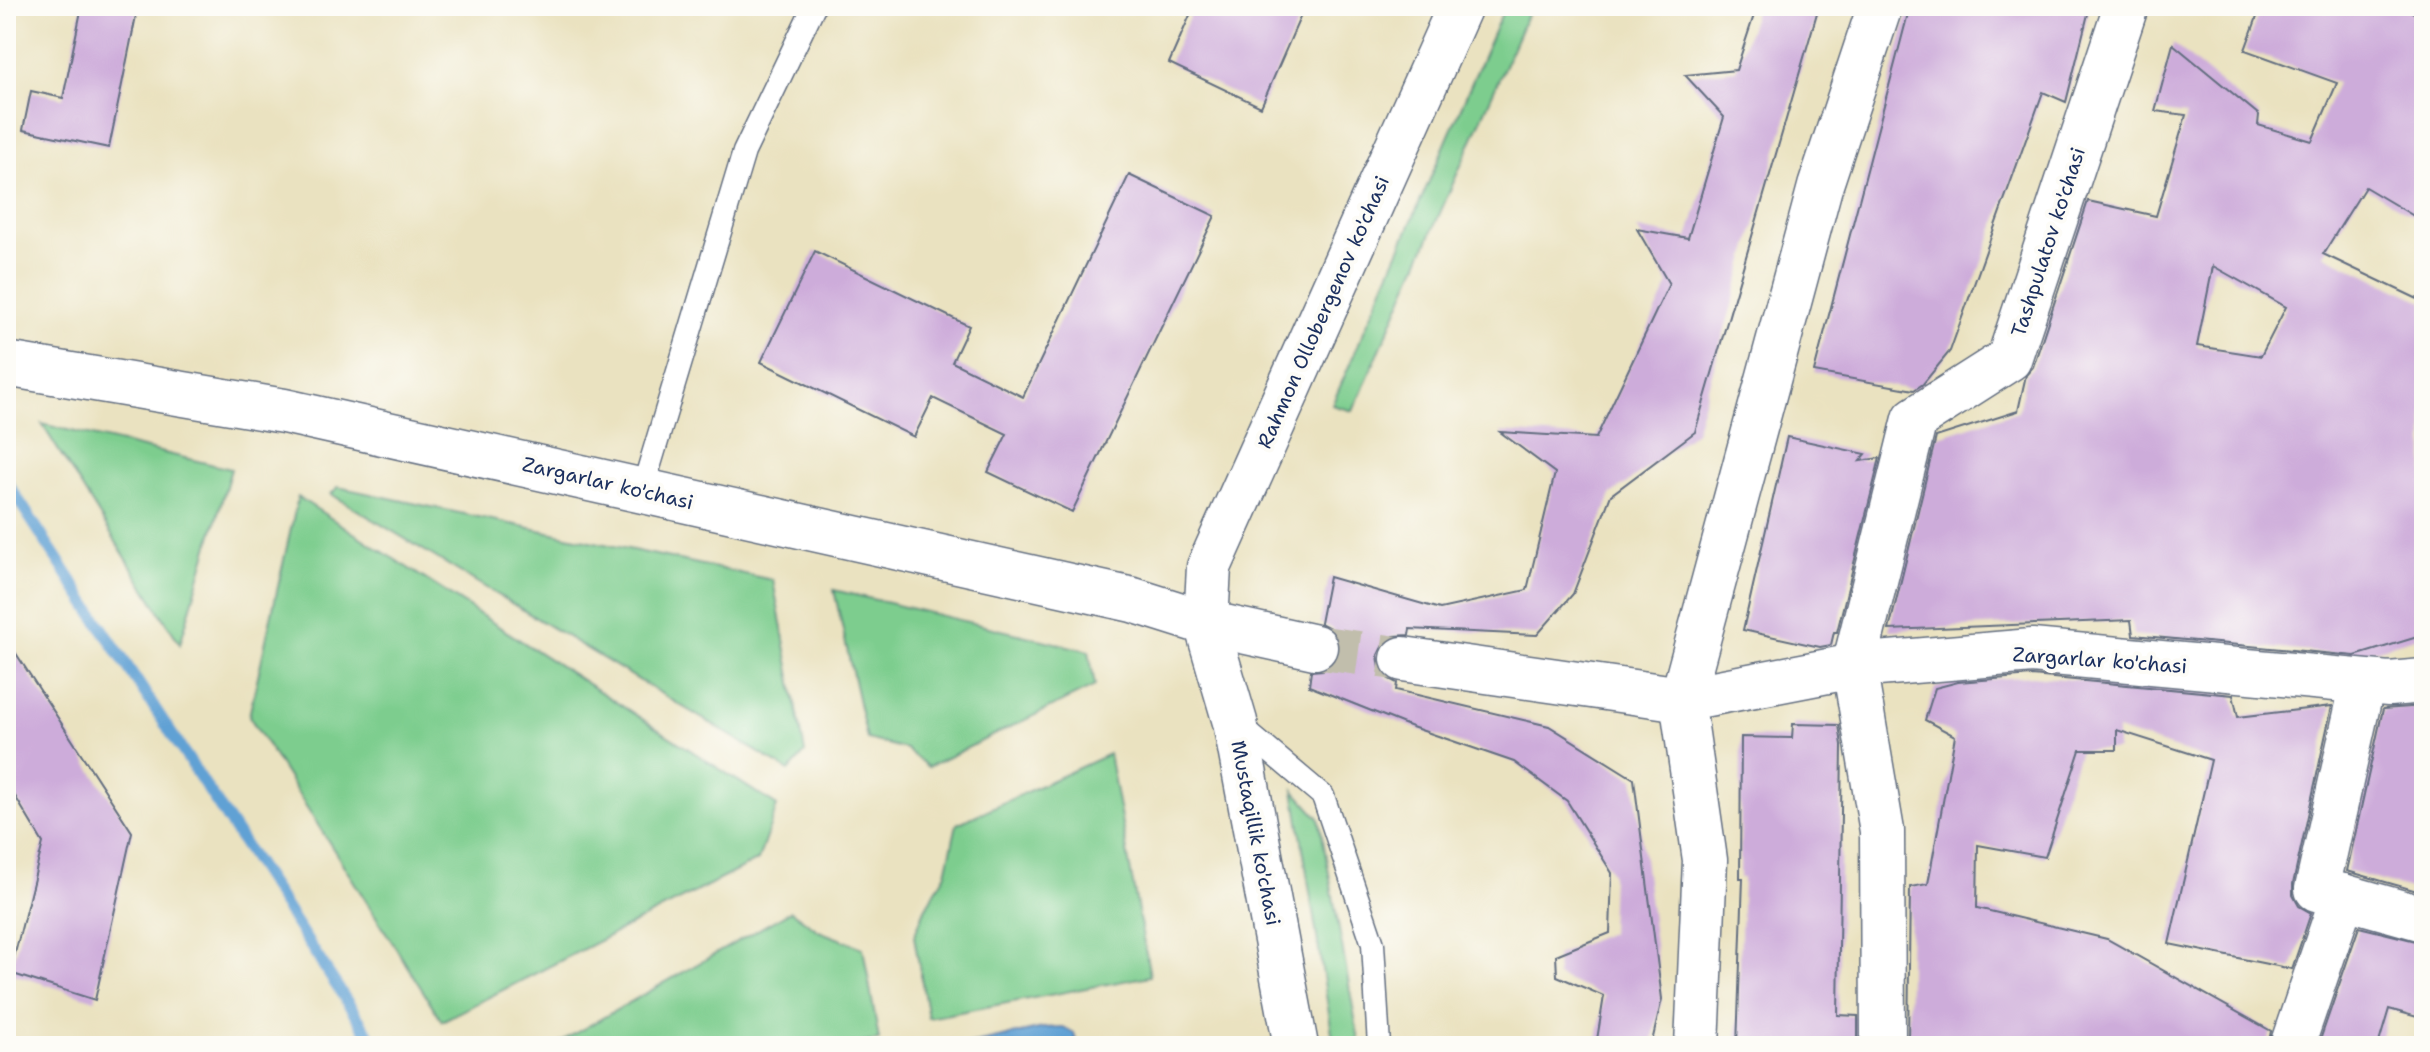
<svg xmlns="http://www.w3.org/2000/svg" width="2430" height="1052" font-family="'Shantell Sans',sans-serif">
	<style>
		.green { fill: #7dcd8e; stroke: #4c7e76; stroke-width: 2 }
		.water { fill: #61a1d4; stroke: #3e6899; stroke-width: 2 }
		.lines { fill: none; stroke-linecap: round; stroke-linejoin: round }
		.stream { stroke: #61a1d4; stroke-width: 12 }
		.building { fill: #cdacda; fill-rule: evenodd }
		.street-tunnel { stroke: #c1beac; stroke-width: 44; stroke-dasharray: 44 22; stroke-linecap: butt }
		.lane-casing { stroke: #636e80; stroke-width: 25 }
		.street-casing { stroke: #636e80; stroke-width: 47 }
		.secondary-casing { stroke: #636e80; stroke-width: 47 }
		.lane { stroke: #fff; stroke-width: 22 }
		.street { stroke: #fff; stroke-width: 44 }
		.secondary { stroke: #fff; stroke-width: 44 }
		.labels { text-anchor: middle; stroke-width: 8; stroke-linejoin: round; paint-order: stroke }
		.street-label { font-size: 20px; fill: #1b2f5e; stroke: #fdfcf7 }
	</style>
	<rect width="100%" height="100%" fill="#fdfcf7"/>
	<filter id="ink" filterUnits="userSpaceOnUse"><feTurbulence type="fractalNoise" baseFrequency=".0125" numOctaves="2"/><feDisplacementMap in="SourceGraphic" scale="16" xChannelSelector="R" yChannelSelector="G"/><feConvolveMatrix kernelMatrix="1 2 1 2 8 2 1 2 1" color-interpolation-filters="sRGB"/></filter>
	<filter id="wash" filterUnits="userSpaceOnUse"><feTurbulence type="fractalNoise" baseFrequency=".006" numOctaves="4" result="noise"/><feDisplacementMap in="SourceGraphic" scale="32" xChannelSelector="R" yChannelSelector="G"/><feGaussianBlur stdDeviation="1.8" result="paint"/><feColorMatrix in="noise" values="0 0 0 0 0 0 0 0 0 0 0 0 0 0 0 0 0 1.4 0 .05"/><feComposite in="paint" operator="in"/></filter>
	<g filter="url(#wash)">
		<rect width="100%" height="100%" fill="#eae2c0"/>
		<g class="green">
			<path d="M 1505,6 L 1531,6 L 1353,411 L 1332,405 Z"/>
			<path d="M 42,424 L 231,469 L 180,644 Z"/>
			<path d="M 338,487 L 773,580 L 805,753 L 789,771 L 331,494 Z"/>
			<path d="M 298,497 L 777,806 L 758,860 L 442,1021 L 249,716 Z"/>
			<path d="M 834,590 L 1089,651 L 1095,686 L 928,767 L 906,749 L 867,739 Z"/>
			<path d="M 1109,754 L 1150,976 L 928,1018 L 914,936 L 925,909 L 946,873 L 957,824 Z"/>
			<path d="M 1294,790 L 1319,818 L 1360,1046 L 1334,1046 Z"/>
			<path d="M 791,911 L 819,931 L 863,948 L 879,1040 L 844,1046 L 553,1046 Z"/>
		</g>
		<path class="water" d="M 1063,1027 L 1074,1033 L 1078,1046 L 962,1046 L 1043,1028 Z"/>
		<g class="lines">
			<path class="stream" d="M 6,481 L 376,1046"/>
		</g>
		<g id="blocks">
			<g class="building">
				<path d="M 82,6 L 138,6 L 109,148 L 23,130 L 31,91 L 63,98 Z"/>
				<path d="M 1194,6 L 1305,6 L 1261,107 L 1169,63 Z"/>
				<path d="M 1757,6 L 1819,6 L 1695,432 L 1611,495 L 1573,594 L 1537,635 L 1410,629 L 1409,635 L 1394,636 L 1384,643 L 1378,655 L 1380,669 L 1387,678 L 1397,683 L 1396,690 L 1549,726 L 1634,779 L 1662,999 L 1651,1046 L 1596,1046 L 1604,996 L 1557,976 L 1556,955 L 1610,933 L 1612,873 L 1567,801 L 1514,762 L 1409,726 L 1309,686 L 1311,671 L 1323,670 L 1333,664 L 1339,652 L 1338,639 L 1332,629 L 1320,623 L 1329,577 L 1440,609 L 1527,590 L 1555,473 L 1500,432 L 1596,438 L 1669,284 L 1637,229 L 1688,238 L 1724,117 L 1685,75 L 1736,70 Z"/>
				<path d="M 1910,6 L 2090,6 L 2066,102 L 2043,92 L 1950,351 L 1923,384 L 1914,390 L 1814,372 Z"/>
				<path d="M 2261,6 L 2403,6 L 2424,20 L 2424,222 L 2365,187 L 2323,254 L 2424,302 L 2424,635 L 2355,656 L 2133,635 L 2131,620 L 1889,630 L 1936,437 L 2018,411 L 2026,375 L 2033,367 L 2088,201 L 2156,216 L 2186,115 L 2155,111 L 2173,44 L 2259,115 L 2258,125 L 2312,141 L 2337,83 L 2245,50 ZM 2213,266 L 2286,307 L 2261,356 L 2197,346 Z"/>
				<path d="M 1129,175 L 1215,216 L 1072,512 L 988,472 L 1007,434 L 933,398 L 914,437 L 761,362 L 815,251 L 969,326 L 952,362 L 1023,397 Z"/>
				<path d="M 1787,437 L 1866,454 L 1860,461 L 1880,458 L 1837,632 L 1834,632 L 1831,645 L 1820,647 L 1743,630 Z"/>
				<path d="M 6,638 L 132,832 L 95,1000 L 10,973 L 43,843 L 6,781 Z"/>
				<path d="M 2032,676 L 2233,695 L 2238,717 L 2332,706 L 2293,884 L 2293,895 L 2299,906 L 2311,913 L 2292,969 L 2169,944 L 2211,760 L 2117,730 L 2117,750 L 2080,750 L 2045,857 L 1978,845 L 1977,908 L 2107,939 L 2271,1031 L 2268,1046 L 1908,1046 L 1910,887 L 1928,884 L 1955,736 L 1925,720 L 1935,688 L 1958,682 Z"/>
				<path d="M 2424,706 L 2424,893 L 2347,871 L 2383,709 Z"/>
				<path d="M 1793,724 L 1839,725 L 1842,745 L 1838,1015 L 1858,1016 L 1858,1046 L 1737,1046 L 1743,878 L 1740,878 L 1741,737 L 1792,738 Z"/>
				<path d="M 2359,927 L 2424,943 L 2424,1019 L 2389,1009 L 2378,1046 L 2318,1046 Z"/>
			</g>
		</g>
	</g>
	<g filter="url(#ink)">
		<use href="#blocks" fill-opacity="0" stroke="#636e80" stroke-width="2"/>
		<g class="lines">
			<path class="street-tunnel" d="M 1315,647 L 1403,659"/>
			<defs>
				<g id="lane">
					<path d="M 642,491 L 744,152 L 814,6"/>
					<path d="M 1240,726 L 1323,796 L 1373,944 L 1379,1046"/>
				</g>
				<g id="street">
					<path d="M 1315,647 L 1206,623 L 1209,567 L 1460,6"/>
					<path d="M 1403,659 L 1682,699 L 1854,666 L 2032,651 L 2389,684 L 2424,681"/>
					<path d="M 2363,682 L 2317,889 L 2424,919"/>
					<path d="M 1697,1046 L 1705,860 L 1682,699 L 1820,187 L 1880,6"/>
					<path d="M 1883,1046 L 1882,831 L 1854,666 L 1915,419 L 2009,359 L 2126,6"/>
					<path d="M 2292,1046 L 2343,896"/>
				</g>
				<path id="secondary" d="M 6,364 L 284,411 L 1133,600 L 1206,623 L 1235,722 L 1296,1046"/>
			</defs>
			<use href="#lane" class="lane-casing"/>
			<use href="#street" class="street-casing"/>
			<use href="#secondary" class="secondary-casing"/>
			<use href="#lane" class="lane"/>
			<use href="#street" class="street"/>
			<use href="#secondary" class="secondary"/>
		</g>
	</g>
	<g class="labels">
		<g class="street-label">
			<text transform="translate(2048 242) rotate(-72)" y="7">Tashpulatov ko'chasi</text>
			<text transform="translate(1323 312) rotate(-66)" y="7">Rahmon Ollobergenov ko'chasi</text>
			<text transform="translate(608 483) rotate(13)" y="7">Zargarlar ko'chasi</text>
			<text transform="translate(2100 660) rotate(4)" y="7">Zargarlar ko'chasi</text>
			<text transform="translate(1256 833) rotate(79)" y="7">Mustaqillik ko'chasi</text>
		</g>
	</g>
	<rect width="2430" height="1052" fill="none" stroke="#fdfcf7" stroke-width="32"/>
</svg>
